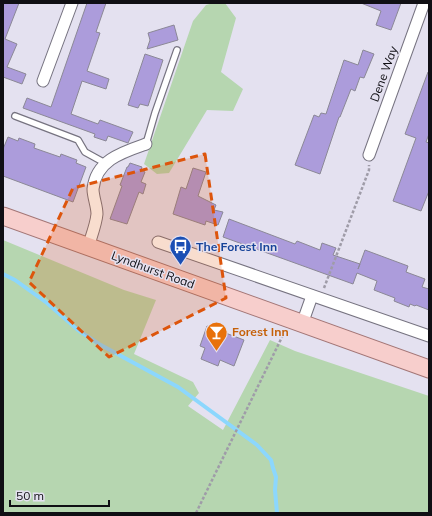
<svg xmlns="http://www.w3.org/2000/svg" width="432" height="516" font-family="Mulish,sans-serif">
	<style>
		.green { fill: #b6d6b0 }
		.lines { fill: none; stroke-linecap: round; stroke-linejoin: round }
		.stream { stroke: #8cd7fd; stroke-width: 4 }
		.building { fill: #ac9cdb; stroke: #8b8896 }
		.service-casing { stroke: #767380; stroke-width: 8 }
		.minor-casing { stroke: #767380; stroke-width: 13 }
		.primary-casing { stroke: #a37676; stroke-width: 19 }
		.path { stroke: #9f9ca8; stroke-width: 2.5; stroke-dasharray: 3 2; stroke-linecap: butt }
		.service { stroke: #fff; stroke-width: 5.5 }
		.minor { stroke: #fff; stroke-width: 11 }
		.primary { stroke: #f7cecc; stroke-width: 17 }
		.marked { fill: #dd550c; fill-opacity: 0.2; stroke: #dd550c; stroke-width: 3; stroke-dasharray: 8 5; stroke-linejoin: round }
		.labels { text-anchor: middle; stroke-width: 3; stroke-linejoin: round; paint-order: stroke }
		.street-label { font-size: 12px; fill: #100f14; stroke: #e4e1f0 }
		.transit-label { font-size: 12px; font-weight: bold; fill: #164399; stroke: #e4e1f0; text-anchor: start }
		.food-label { font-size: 12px; font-weight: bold; fill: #c56008; stroke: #e4e1f0; text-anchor: start }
	</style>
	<rect width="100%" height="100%" fill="#e4e1f0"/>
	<g class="green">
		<path d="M 213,3 L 225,3 L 236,18 L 221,72 L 243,89 L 233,111 L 207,110 L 169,173 L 157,174 L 144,164 L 193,21 L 206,5 Z"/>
		<path d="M 3,240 L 124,290 L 156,300 L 134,354 L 193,382 L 199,393 L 188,406 L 223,430 L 270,340 L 295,351 L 429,396 L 429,513 L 3,513 Z"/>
	</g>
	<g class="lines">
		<path class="stream" d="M 3,274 L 15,280 L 47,303 L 78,330 L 99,344 L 178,387 L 257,445 L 271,460 L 273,468 L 276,477 L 275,490 L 277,513"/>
	</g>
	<g class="building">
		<path d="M 3,3 L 19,3 L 5,39 L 17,44 L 7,67 L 26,74 L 22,84 L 3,77 Z"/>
		<path d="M 87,3 L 106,3 L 96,32 L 100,33 L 87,71 L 109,79 L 106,89 L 82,81 L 71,114 L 98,124 L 100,120 L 133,132 L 128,143 L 108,136 L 106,141 L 94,137 L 95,134 L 23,108 L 27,98 L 51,107 Z"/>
		<path d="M 361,3 L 401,3 L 391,30 L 376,25 L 381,11 Z"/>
		<path d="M 174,25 L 178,40 L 147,49 L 150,40 L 148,33 Z"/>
		<path d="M 363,50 L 374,54 L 364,78 L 360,77 L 355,91 L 351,89 L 340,117 L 339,117 L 320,174 L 295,165 L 314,115 L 319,117 L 321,113 L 326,114 L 344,60 L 358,65 Z"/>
		<path d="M 145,54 L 163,60 L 148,106 L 140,104 L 138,108 L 128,105 Z"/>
		<path d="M 428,72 L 429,72 L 429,134 L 426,142 L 429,143 L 429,191 L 421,211 L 393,201 L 416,138 L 405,134 Z"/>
		<path d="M 8,137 L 18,141 L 19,138 L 35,144 L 34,148 L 60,157 L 61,154 L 77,160 L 76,163 L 86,167 L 73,202 L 3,176 L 3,149 Z"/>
		<path d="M 130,163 L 142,167 L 141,170 L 145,172 L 141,182 L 146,184 L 143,194 L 139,192 L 127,224 L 110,219 L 122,186 L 120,185 L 127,167 L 128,167 Z"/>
		<path d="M 193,168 L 206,172 L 198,196 L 216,205 L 214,210 L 223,212 L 218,225 L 206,221 L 205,225 L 173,214 L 181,187 L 186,189 Z"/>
		<path d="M 229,219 L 295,244 L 297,241 L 320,250 L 322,243 L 336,248 L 333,255 L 360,264 L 358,269 L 365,250 L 408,266 L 406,272 L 425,279 L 422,287 L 429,289 L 429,310 L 416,305 L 415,306 L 410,304 L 409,307 L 394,301 L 395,298 L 374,290 L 377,281 L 357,273 L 353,284 L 223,237 Z"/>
		<path d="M 207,326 L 244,340 L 234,366 L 220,360 L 218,366 L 201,359 L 205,348 L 200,346 Z"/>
	</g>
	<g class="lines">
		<defs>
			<g id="service">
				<path d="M 15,116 L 78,140 L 85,152 L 105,163"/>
				<path d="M 146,144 L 155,113 L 177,50"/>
			</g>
			<g id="minor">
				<path d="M 43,81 L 72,3"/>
				<path d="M 369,155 L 424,3"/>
				<path d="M 158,242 L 429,336"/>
				<path d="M 88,247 C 91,237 96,225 97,214 C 97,206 93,197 93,189 C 96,160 123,152 146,144"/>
				<path d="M 302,324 L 312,296"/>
			</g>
			<path id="primary" d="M 3,216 L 429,369"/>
		</defs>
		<use href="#service" class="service-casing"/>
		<use href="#minor" class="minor-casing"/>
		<use href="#primary" class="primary-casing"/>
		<g class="path">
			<path d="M 324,288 L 369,170 L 369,165"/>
			<path d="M 196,513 L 284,333"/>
		</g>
		<use href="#service" class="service"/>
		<use href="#minor" class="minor"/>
		<use href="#primary" class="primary"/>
	</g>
	<path class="marked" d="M 205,154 L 226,298 L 109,357 L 29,282 L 73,188 Z"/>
	<defs>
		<symbol id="bus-pin" viewBox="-11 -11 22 30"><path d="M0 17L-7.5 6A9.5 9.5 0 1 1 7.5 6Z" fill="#1a4fb4" stroke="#e4e1f0"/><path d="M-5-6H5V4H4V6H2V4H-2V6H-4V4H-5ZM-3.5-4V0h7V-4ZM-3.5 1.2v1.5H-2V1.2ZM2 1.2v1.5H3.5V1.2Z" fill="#fff"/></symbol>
		<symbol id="bar-pin" viewBox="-11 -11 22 30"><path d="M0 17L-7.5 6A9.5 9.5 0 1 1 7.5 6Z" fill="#e8710a" stroke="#e4e1f0"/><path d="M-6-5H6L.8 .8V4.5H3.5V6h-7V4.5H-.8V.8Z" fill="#fff"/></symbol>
	</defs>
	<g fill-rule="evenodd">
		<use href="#bus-pin" x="168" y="234" width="25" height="34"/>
		<use href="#bar-pin" x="204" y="320" width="25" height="34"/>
	</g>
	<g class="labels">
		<g class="street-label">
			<text transform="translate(384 74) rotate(-70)" y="4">Dene Way</text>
			<text transform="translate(153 270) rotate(20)" y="4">Lyndhurst Road</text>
		</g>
		<g class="transit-label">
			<text x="196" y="251">The Forest Inn</text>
		</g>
		<g class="food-label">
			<text x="232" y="336">Forest Inn</text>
		</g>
	</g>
	<rect width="432" height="516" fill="none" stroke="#100f14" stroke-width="8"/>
	<path d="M10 500v6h99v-6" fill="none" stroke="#100f14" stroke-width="2"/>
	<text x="16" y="500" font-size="12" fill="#100f14" stroke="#e4e1f0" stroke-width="3" paint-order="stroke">50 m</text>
</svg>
